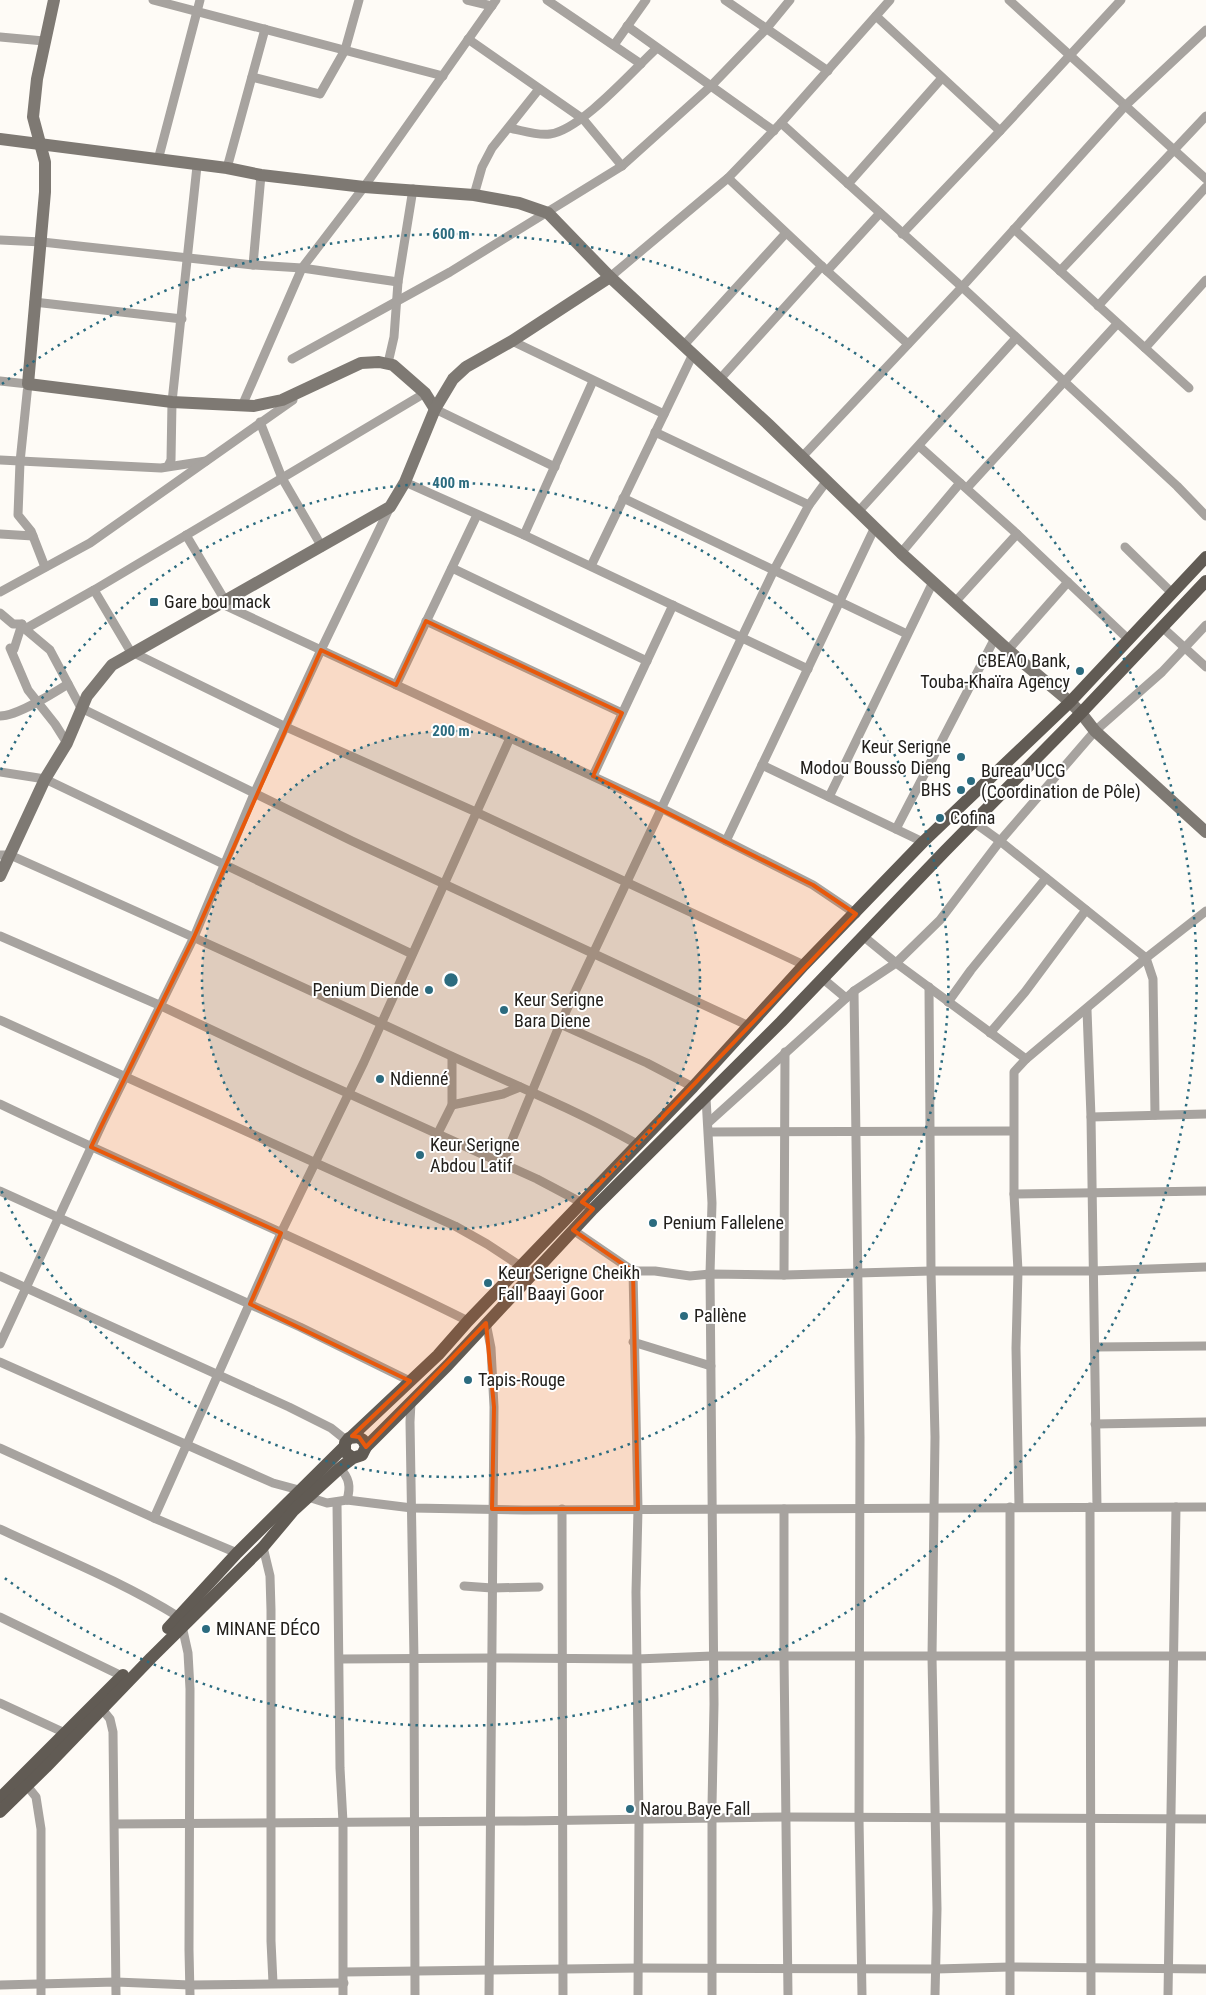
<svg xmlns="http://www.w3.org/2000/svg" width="1206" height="1995" font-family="'Roboto Condensed',sans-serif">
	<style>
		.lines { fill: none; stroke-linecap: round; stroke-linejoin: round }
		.street { stroke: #a7a39f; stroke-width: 9 }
		.secondary { stroke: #7e7973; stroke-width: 12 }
		.primary { stroke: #615b54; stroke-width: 12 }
		.marked { fill: #e8590c; fill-opacity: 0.2; stroke: #e8590c; stroke-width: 4; stroke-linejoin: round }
		.ring { fill: none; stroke: #2b6b7f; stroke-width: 2.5; stroke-dasharray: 2.5 5 }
		.poi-dot { fill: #2b6b7f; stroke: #fff; stroke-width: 2 }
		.labels { text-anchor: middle; stroke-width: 4; stroke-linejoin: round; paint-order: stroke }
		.poi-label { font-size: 18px; fill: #23201c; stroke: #fff; text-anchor: start }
		.centre { fill: #2b6b7f; stroke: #fff; stroke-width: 2.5 }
		.ring-label { font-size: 15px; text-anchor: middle; font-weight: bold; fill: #2b6b7f; stroke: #fff; stroke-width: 4; stroke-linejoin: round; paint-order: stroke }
	</style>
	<rect width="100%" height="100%" fill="#fefbf6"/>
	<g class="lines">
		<g class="street">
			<path d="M 153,0 L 443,76"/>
			<path d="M 467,0 L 492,6"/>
			<path d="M 547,0 L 641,64"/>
			<path d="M 725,0 L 828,71"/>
			<path d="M 1009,0 L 1206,179"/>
			<path d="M 876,16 L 1000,131"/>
			<path d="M 627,26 L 774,131"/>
			<path d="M 0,37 L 44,41"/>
			<path d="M 468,39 L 583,119 L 622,166"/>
			<path d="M 614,45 L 646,0"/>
			<path d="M 252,77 L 320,94 L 345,50 L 359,0"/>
			<path d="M 781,123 L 962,287 L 1177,486 L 1206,516"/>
			<path d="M 509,128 C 521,130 537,136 550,134 C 581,130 633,70 657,48"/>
			<path d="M 158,160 L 200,0"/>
			<path d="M 227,168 L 265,29"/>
			<path d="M 728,178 L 827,271 L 908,344"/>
			<path d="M 848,184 L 942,78"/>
			<path d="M 474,195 L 482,167 L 492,148 L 539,89"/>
			<path d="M 1014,229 L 1189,388"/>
			<path d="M 902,234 L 1000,131 L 1121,0"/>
			<path d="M 0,240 L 42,242 L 253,265 L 302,268 L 398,282"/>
			<path d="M 253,265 L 261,175"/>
			<path d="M 827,271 L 880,213"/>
			<path d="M 1060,271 L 1206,116"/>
			<path d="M 610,277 L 728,178 L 781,123 L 890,0"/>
			<path d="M 34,302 L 182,319"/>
			<path d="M 1098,306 L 1206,187"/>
			<path d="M 512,341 L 664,414"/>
			<path d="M 684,345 L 786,233"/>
			<path d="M 1145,348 L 1206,280"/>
			<path d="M 292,359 L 450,272 L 622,166 L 711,86 L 767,28 L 790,0"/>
			<path d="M 388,363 L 394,337 L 398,282 L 413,189"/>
			<path d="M 720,379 L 822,266"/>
			<path d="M 0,381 L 28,384 L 20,462 L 18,515 L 31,531 L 45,567"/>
			<path d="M 242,406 L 302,268 L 364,187 L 496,0"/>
			<path d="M 435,409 L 555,467"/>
			<path d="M 260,422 L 282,478 L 322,547"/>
			<path d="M 655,432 L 809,505"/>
			<path d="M 919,446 L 1017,534 L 1128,639"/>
			<path d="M 802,457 L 962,287 L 1126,105 L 1206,30"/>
			<path d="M 0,460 L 161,468 L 206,461"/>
			<path d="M 168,466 L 171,460 L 172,402 L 197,166"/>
			<path d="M 405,482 L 524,535 L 808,669"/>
			<path d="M 967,488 L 1117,324"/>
			<path d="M 623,498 L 907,634"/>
			<path d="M 858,512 L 1016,338"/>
			<path d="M 0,534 L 33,536"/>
			<path d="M 186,535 L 226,602"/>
			<path d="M 524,535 L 593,381"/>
			<path d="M 1125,547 L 1172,593"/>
			<path d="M 901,553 L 960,483"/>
			<path d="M 591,566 L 693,354"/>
			<path d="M 452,568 L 647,661"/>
			<path d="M 94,590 L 132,654"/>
			<path d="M 0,592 L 90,543 L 293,400"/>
			<path d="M 956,601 L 1017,534"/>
			<path d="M 222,604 L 661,808 L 813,885 L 856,914"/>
			<path d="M 0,613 L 13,624 L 22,624 L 25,629 L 50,650 L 81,708 L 352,841 L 749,1026"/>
			<path d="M 426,621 L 622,713"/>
			<path d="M 22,624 L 14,649 L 10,648 L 28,690 L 55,724 L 67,743"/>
			<path d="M 1162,627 L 1206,667"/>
			<path d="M 25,629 L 94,590 L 425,393"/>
			<path d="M 1008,650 L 1068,582"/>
			<path d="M 134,653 L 286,727 L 476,812 L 804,965"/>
			<path d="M 396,685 L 477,515"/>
			<path d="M 0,716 C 17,716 52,694 68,684"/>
			<path d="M 762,765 L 923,842"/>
			<path d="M 0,772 L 45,779 L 412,954"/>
			<path d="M 593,776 L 673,605"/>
			<path d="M 829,797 L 933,582"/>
			<path d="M 975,823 L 1000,841 L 1146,958 L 1153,979 L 1155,1115"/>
			<path d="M 896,829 L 995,638"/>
			<path d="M 726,841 L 875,527"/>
			<path d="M 0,855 L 10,855 C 152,918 295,983 436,1049 C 503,1080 572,1108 637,1144"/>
			<path d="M 0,936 L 159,1005 L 301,1072 L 537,1179 L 586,1205"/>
			<path d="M 863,936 L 896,963 L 1026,1059"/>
			<path d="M 822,978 L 846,998"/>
			<path d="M 929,987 L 931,1271 L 935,1437 L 932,1657 L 937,1909 L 935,1995"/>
			<path d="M 854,991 L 860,1437 L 859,1819 L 862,1995"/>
			<path d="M 948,1002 L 971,970 L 1046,878"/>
			<path d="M 1087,1010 L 1091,1117 L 1097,1507"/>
			<path d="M 0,1020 L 455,1226 L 487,1244 L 522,1267"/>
			<path d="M 560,1024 L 647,1063 L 693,1087"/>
			<path d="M 990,1033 L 1025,992 L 1086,910"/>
			<path d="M 706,1098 L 712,1203 L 710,1274 L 714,1704 L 712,1806 L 712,1995"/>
			<path d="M 0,1104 C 155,1178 314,1244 468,1321"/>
			<path d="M 452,1105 L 503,1094 L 520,1087"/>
			<path d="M 1091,1117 L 1206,1114"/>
			<path d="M 708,1123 L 854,991 L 896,963 L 940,920 L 1000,841 L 1095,731 L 1162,672 L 1206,625"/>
			<path d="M 709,1132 L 1013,1131"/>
			<path d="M 438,1133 L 452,1105 L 452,1057"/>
			<path d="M 502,1164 L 560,1024 L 742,637 L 774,570 L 809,505 L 826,482"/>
			<path d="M 0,1191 L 300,1327 L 410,1381"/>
			<path d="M 1014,1194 L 1206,1191"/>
			<path d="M 573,1230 L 633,1271 L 655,1271 L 690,1276 L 710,1274 L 784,1275 L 931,1271 L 1093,1271 L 1206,1267"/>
			<path d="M 633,1271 L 638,1509 L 636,1592 L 639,1819 L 638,1995"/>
			<path d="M 784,1275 L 785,1052"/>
			<path d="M 0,1276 L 289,1407 L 331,1428 L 346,1440"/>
			<path d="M 486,1323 L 491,1348 L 494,1407 L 489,1995"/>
			<path d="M 633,1342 L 711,1366"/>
			<path d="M 0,1344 L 102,1124 L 194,937 L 254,794 L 321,650 L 390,507"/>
			<path d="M 1095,1347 L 1206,1346"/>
			<path d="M 0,1362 L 273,1483 L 299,1490"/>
			<path d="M 411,1402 L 410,1422 L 414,1659 L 415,1995"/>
			<path d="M 1095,1424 L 1206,1422"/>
			<path d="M 0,1448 L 154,1518 L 237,1553"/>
			<path d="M 340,1468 C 349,1478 351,1486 347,1500"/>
			<path d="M 308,1497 L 327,1503 L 347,1500 L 412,1508 L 524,1510 L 1206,1507"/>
			<path d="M 337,1503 L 340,1768 L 343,1822 L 343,1995"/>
			<path d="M 1019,1507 L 1016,1348 L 1018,1271 L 1014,1194 L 1014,1072 L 1026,1059 L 1146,958 L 1206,911"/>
			<path d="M 1090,1507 L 1091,1995"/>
			<path d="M 562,1509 L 563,1995"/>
			<path d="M 784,1509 L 784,1656 L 788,1995"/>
			<path d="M 154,1518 L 281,1233 L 364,1062 L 510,738"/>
			<path d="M 0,1529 C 60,1557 123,1582 179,1617"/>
			<path d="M 263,1547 L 270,1576 L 271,1610 L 271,1941 L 273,1983"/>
			<path d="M 464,1586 L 492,1588 L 539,1587"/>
			<path d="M 0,1617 L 122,1676"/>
			<path d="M 182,1626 L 188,1653 L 190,1689 L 189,1950 L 190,1995"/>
			<path d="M 340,1659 L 493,1658 L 637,1659 L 712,1656 L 1206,1656"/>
			<path d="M 0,1703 L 65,1733"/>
			<path d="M 102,1709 L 110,1719 L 113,1732 L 116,1995"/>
			<path d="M 24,1782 L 36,1797 L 41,1829 L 41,1995"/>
			<path d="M 115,1824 L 524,1821 L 786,1817 L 1206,1819"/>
			<path d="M 344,1972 L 639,1968 L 936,1969 L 1010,1967 L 1206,1969"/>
			<path d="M 0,1985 L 116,1982 L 190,1985 L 344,1983"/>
			<path d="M 1010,1995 L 1010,1507"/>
			<path d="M 1168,1995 L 1176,1507"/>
		</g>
		<g class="secondary">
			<path d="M 54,0 L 37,79 L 33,117 L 45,162 L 45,192 L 28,384 L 172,402 L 254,406 L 282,400 L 361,363 L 379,362 L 393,365 L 425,393 L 435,409"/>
			<path d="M 0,139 L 227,168 L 261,175 L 364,187 L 474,195 L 519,203 L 548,213 L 610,277 L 769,425 L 901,553 L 1008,650 L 1070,702 L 1081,713 L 1095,731 L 1206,832"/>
			<path d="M 0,876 L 45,779 L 67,743 L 87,696 L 112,665 L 390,507 L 405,482 L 435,409 L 453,379 L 466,367 L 512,341 L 610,277"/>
		</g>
		<g class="primary">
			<path d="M 352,1436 L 438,1355 L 468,1321 L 693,1087 L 804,965 L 923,842 L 1070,702 L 1206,557"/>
			<path d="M 366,1447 L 448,1365 L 593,1209 L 781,1022 L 945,851 L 1081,713 L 1206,581"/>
			<path d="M 168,1628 L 237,1553 L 344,1447"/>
			<path d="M 0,1798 L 123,1675"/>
			<path d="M 0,1812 L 46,1767 L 151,1658 L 263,1547 L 294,1510 L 340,1468 L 353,1458 L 362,1455 L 366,1447 L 363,1440 L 358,1437 L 349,1438 L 345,1443 L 345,1452 L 353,1458"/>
		</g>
	</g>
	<path class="marked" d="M 426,621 L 622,713 L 593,776 L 813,885 L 856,914 L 582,1202 L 593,1209 L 573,1230 L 633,1271 L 638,1509 L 492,1509 L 494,1407 L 486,1323 L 366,1447 L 359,1437 L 352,1436 L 410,1381 L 250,1304 L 281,1233 L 91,1147 L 194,937 L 321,650 L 396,685 Z"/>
	<circle cx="451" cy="980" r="249" fill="#2b6b7f" fill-opacity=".12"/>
	<g class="ring">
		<circle cx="451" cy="980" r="249"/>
		<path d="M1 770A497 497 0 1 1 1 1190"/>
		<path d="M2 384A746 746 0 1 1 2 1576"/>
	</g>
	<g class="poi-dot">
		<rect x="149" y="597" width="10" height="10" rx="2.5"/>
		<circle cx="1080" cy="671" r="5"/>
		<circle cx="961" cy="757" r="5"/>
		<circle cx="971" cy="781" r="5"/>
		<circle cx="961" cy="790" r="5"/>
		<circle cx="940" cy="818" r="5"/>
		<circle cx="429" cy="990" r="5"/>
		<circle cx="504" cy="1010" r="5"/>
		<circle cx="380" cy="1079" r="5"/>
		<circle cx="420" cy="1155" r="5"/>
		<circle cx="653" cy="1223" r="5"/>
		<circle cx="488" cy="1283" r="5"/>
		<circle cx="684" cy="1316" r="5"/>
		<circle cx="468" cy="1380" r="5"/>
		<circle cx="206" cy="1629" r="5"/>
		<circle cx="630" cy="1809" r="5"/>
	</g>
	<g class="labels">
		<g class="poi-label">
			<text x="164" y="608">Gare bou mack</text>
			<text x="1070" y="667" text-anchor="end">CBEAO Bank,<tspan x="1070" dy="21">Touba-Khaïra Agency</tspan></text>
			<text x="951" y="753" text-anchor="end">Keur Serigne<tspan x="951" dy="21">Modou Bousso Dieng</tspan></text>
			<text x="981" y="777">Bureau UCG<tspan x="981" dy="21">(Coordination de Pôle)</tspan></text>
			<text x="951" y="796" text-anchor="end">BHS</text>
			<text x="950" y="824">Cofina</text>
			<text x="419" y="996" text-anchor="end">Penium Diende</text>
			<text x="514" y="1006">Keur Serigne<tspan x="514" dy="21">Bara Diene</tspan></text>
			<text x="390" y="1085">Ndienné</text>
			<text x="430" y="1151">Keur Serigne<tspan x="430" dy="21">Abdou Latif</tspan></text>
			<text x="663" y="1229">Penium Fallelene</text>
			<text x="498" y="1279">Keur Serigne Cheikh<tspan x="498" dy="21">Fall Baayi Goor</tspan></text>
			<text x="694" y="1322">Pallène</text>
			<text x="478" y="1386">Tapis-Rouge</text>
			<text x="216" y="1635">MINANE DÉCO</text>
			<text x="640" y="1815">Narou Baye Fall</text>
		</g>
	</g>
	<circle cx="451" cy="980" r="8" class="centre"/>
	<g class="ring-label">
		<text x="451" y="239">600 m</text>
		<text x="451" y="488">400 m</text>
		<text x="451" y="736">200 m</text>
	</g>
</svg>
